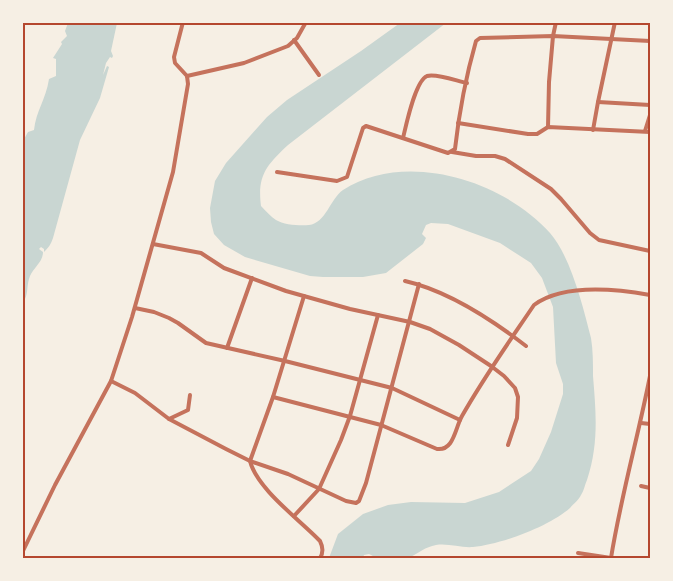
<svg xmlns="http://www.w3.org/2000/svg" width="673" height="581" font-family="Overpass,sans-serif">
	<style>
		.water { fill: #c9d6d2 }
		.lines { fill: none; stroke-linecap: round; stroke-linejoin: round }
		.minor { stroke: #c5725c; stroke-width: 4 }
		.neatline { fill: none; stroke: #b5482f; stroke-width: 2 }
	</style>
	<rect width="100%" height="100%" fill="#f6efe4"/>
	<g class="water">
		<path d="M 68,23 L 117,23 L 111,51 L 113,56 L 112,58 L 110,57 L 106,63 L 103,75 L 107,66 L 109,67 L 100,98 L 80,140 L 53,238 C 51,244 49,247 44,252 L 44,249 L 41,247 L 39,249 L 43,252 C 43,262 34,267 30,276 C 26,285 29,295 23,302 L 23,141 L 28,132 L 34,130 C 36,111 46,99 49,79 L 56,76 L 56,59 L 53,58 L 62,44 L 61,42 L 67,36 L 65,31 Z"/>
		<path d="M 400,23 L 446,23 L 288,145 C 267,165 257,175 261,206 C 266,211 271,217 276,220 C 284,225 301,226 309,225 C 326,223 330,199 343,190 C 405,150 503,180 550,233 C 571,257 583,307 591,338 C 593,350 593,363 593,376 C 596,412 599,444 587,480 C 585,484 584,491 581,495 C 579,500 573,504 570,508 C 550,526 500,545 473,547 C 461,548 448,543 436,545 C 425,547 419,553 410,557 C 405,559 381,560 376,558 C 374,557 372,555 369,554 L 364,555 L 363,558 L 329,558 L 338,534 L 363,514 L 388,505 L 411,502 L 465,503 L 499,492 L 531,471 L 539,459 L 551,432 L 563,394 L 563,384 L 556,363 L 553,307 L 542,278 L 531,263 L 500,243 L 448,224 L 431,223 L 426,225 L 422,234 L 426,238 L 423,244 L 386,273 L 363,277 L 323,277 L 310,276 L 245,257 L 224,245 L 214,234 L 211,222 L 210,208 L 215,181 L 226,163 L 267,117 L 287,100 L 361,51 Z"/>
	</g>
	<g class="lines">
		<g class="minor">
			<path d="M 183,22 L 174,57 L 175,63 L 187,76"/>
			<path d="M 294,40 L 319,75"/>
			<path d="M 187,76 L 244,63 L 288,46 L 297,38 L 306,22"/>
			<path d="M 598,102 L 650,105"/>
			<path d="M 458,123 L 528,134 L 537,134 L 548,127 L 650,132"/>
			<path d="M 548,127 L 549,82 L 553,36 L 556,22"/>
			<path d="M 593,130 L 598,102 L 615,22"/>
			<path d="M 645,131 L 650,115"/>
			<path d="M 403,138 C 406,126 415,81 427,76 C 436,73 457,81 467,83"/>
			<path d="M 452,152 L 476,156 L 495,156 L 505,159 L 551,189 L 561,199 L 590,233 L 599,240 L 650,251"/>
			<path d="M 277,172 L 337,181 L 347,177 L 363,128 L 366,126 L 448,153 L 455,149 C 459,113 466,76 476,41 L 480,38 L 553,36 L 650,41"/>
			<path d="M 153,244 L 201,253 L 224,268 L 286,291 L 350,309 L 410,322 L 430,329 L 459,345 L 491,366 L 504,376 L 515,388 L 518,397 L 517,418 L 508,445"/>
			<path d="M 405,281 C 449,291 491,319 526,346"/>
			<path d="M 304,296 L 273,397 L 250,461 C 257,489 300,520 320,541 C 323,547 324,552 320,558"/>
			<path d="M 135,308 L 154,312 L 169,318 L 178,323 L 206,343 L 285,361 L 392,388 L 460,420"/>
			<path d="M 227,348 L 252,278"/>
			<path d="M 111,381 L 135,393 L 169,419 L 226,449 L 250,461 L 288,474 L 346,501 L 356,503 L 359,501 L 366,483 L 419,284"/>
			<path d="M 273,397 L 381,425 L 437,449 C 454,451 455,428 462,416 C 484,377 509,342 534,305 C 564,283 616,289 650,295"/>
			<path d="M 169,419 L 188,410 L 190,395"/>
			<path d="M 641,423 L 650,424"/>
			<path d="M 641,486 L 650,488"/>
			<path d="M 294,516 L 319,489 L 341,440 L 350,416 L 378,315"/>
			<path d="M 22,553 L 55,485 L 111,381 L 132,317 L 173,172 L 188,84 L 187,76"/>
			<path d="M 578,553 L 611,558"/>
			<path d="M 621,558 L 611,558 C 621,496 638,437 650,376"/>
		</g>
	</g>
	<rect width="673" height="581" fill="none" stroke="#f6efe4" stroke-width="48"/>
	<rect x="24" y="24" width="625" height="533" class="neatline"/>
</svg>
